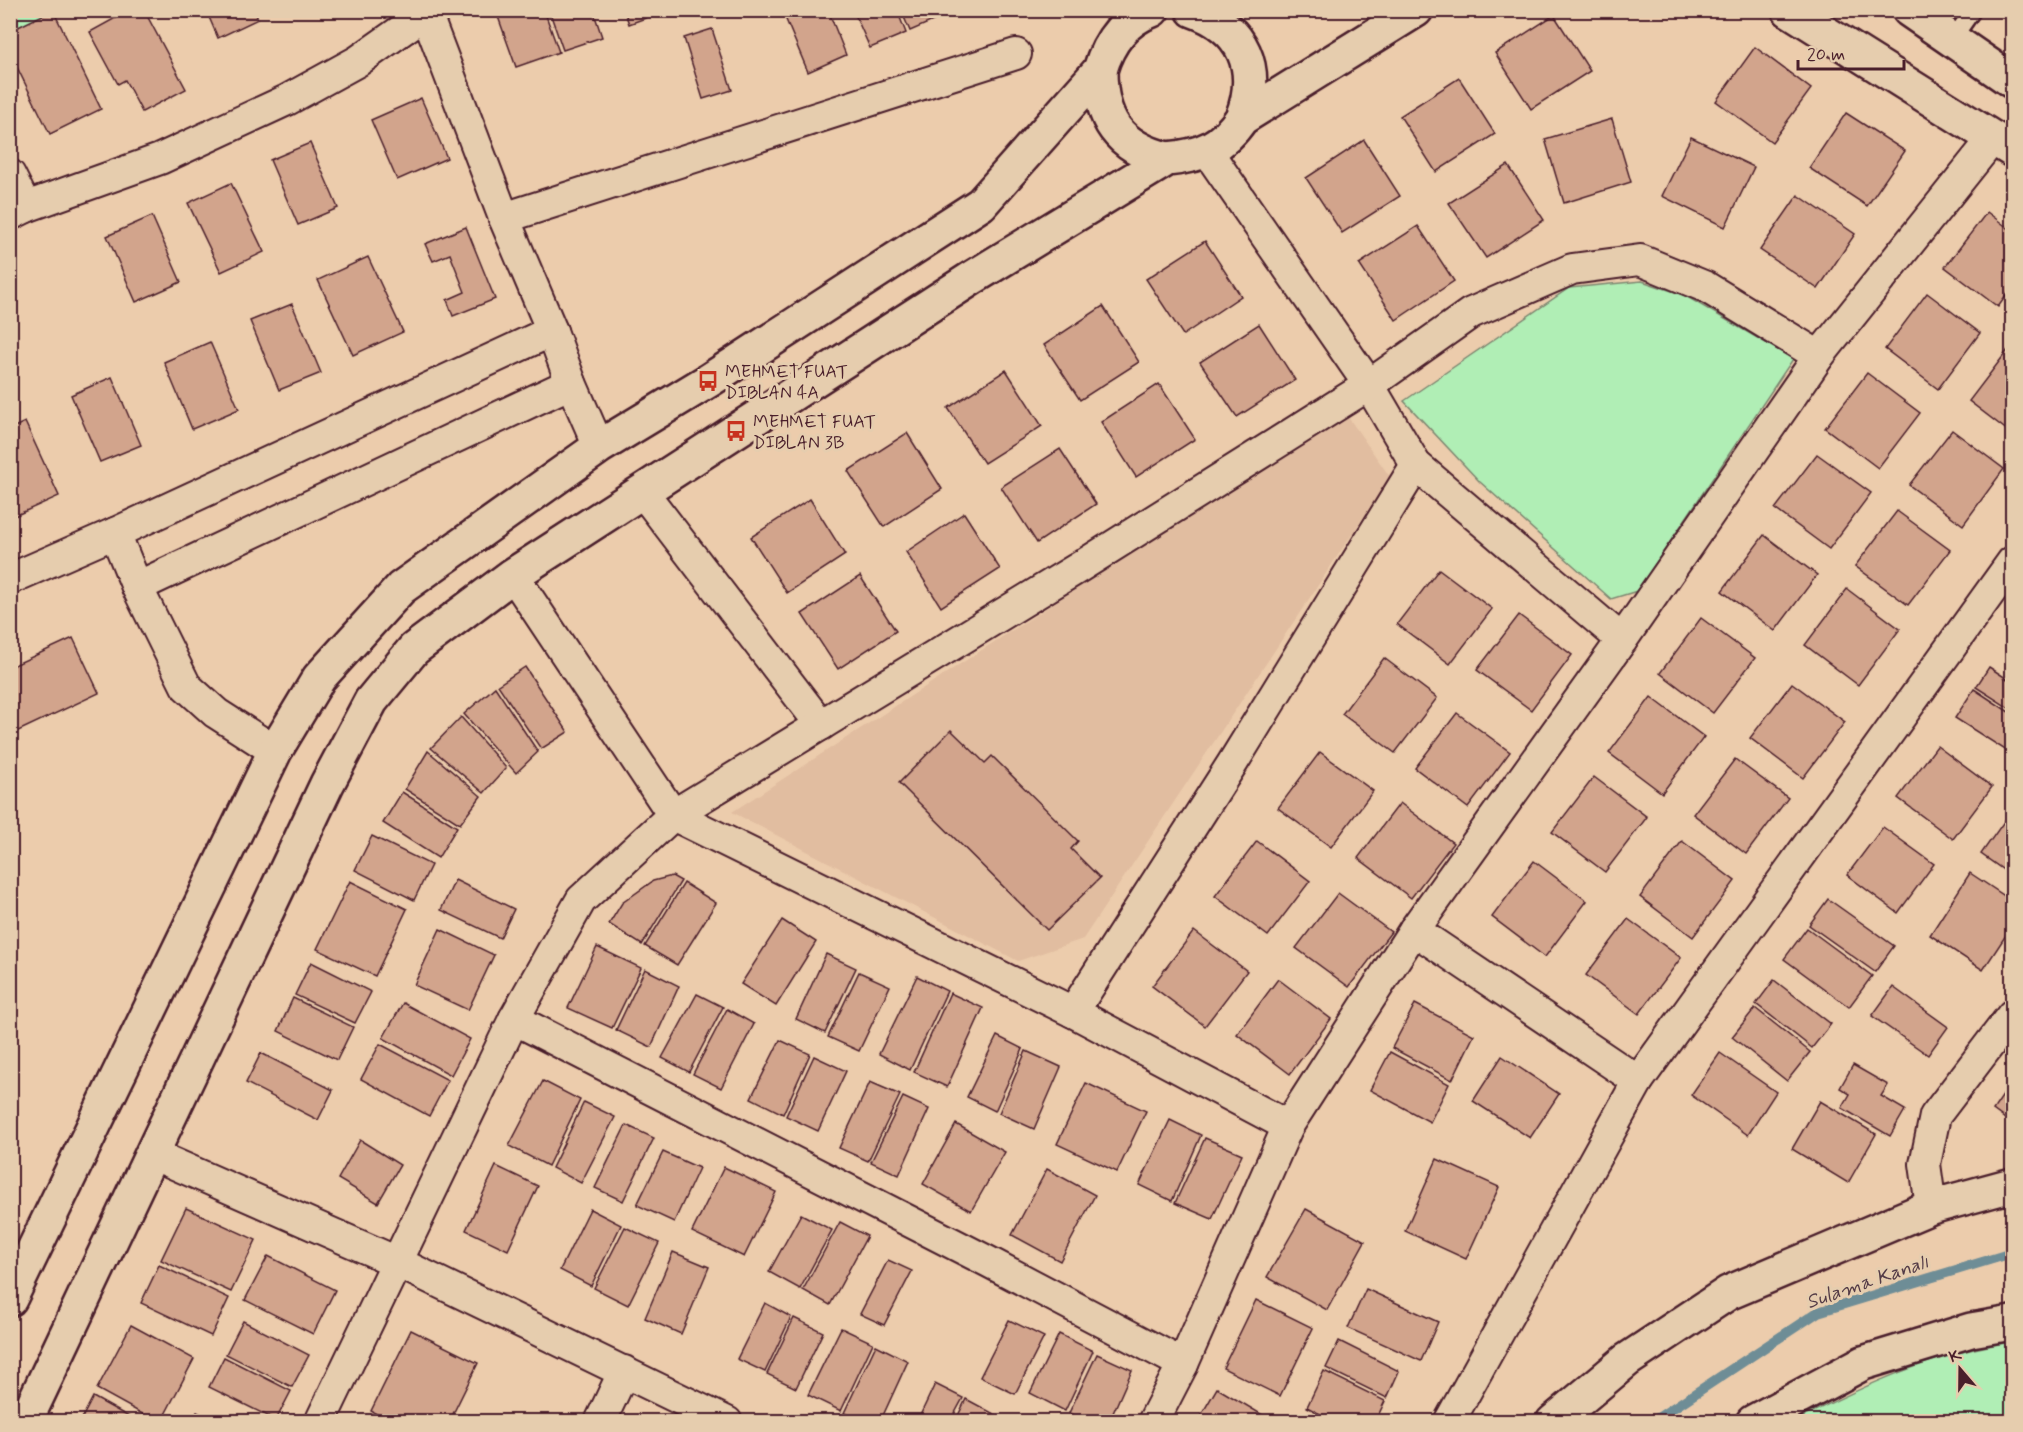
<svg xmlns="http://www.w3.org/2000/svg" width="2023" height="1432" font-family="Mynerve,sans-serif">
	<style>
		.built { fill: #e1bda0 }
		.green { fill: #b0eeb5; stroke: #7d8670; stroke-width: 1.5 }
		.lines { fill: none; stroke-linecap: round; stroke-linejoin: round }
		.stream { stroke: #6e8d96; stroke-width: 10 }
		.building { fill: #d2a48c; stroke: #4a1f2b; stroke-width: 1.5 }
		.lane-casing { stroke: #4a1f2b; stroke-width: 20 }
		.street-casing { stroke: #4a1f2b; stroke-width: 34 }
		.secondary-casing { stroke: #4a1f2b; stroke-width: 38 }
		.lane { stroke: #e6cdae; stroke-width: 15 }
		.street { stroke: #e6cdae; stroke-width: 30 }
		.secondary { stroke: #e6cdae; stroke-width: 33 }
		.labels { text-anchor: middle; stroke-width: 6; stroke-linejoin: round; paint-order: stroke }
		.poi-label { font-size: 18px; fill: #4a1f2b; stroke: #e6cdae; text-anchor: start }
		.water-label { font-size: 20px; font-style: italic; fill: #533b46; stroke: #e6cdae }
	</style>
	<rect width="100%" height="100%" fill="#ecccac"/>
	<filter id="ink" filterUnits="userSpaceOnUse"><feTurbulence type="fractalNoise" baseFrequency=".0167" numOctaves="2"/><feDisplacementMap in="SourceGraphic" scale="12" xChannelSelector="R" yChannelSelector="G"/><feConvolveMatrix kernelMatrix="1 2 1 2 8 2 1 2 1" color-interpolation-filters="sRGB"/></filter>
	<g filter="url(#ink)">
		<path class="built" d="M 1346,414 L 1390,477 L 1083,939 L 1018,961 L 732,812 Z"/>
		<g class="green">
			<path d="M 11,11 L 60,11 L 11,34 Z"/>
			<path d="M 1642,281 L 1684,295 L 1793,359 L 1637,591 L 1611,599 L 1480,482 L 1404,401 L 1569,288 Z"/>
			<path d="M 2012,1342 L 2012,1421 L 1795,1421 C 1863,1386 1936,1352 2012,1342 Z"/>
		</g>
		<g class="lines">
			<path class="stream" d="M 1652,1422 L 1818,1312 L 2012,1253"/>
		</g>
		<g class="building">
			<path d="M 53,10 L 101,109 L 50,134 L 10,53 L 10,31 Z"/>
			<path d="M 130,10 L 144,10 L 186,89 L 142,112 L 125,80 L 118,84 L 90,32 Z"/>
			<path d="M 206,10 L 254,10 L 258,19 L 218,38 Z"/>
			<path d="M 544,10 L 559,52 L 516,67 L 496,11 Z"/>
			<path d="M 549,10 L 593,10 L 602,37 L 563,50 Z"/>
			<path d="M 624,10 L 665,10 L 665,11 L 629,24 Z"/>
			<path d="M 782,10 L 828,10 L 846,55 L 808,72 Z"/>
			<path d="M 853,10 L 897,10 L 906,33 L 870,48 Z"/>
			<path d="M 901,10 L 947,10 L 949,14 L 910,31 Z"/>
			<path d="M 1554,15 L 1590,71 L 1531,109 L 1495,53 Z"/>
			<path d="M 712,29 L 732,90 L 703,99 L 684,38 Z"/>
			<path d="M 1755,47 L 1811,89 L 1772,142 L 1716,101 Z"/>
			<path d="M 1459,78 L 1495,134 L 1436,172 L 1400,116 Z"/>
			<path d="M 421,98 L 447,158 L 397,180 L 371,120 Z"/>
			<path d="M 1846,113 L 1905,151 L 1867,206 L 1809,168 Z"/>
			<path d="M 1612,119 L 1631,182 L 1564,203 L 1545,139 Z"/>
			<path d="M 1691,137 L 1754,167 L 1725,227 L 1662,196 Z"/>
			<path d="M 1364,140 L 1400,196 L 1342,233 L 1306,178 Z"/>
			<path d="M 310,143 L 338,208 L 298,225 L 270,160 Z"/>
			<path d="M 1508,165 L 1544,220 L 1486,258 L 1449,203 Z"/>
			<path d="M 231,183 L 264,252 L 221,272 L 188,203 Z"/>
			<path d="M 1798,195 L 1855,234 L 1818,289 L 1760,250 Z"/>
			<path d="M 1987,212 L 2012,231 L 2012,288 L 1998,307 L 1945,267 Z"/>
			<path d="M 152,216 L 181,282 L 136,302 L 107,236 Z"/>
			<path d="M 1418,226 L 1454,281 L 1396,320 L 1359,264 Z"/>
			<path d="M 466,227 L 495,299 L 453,316 L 447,300 L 465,292 L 450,254 L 433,261 L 425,244 Z"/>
			<path d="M 1205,241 L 1241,296 L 1183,335 L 1146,279 Z"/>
			<path d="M 368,257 L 403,332 L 353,355 L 318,280 Z"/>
			<path d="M 1927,293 L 1980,333 L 1938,389 L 1885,349 Z"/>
			<path d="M 292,304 L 321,373 L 279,390 L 250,321 Z"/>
			<path d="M 1103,306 L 1139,362 L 1080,400 L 1044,345 Z"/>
			<path d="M 1259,324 L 1295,380 L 1237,417 L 1200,362 Z"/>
			<path d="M 210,342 L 239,409 L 192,429 L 164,362 Z"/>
			<path d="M 2011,346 L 2012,347 L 2012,434 L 1969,401 Z"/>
			<path d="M 1006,370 L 1042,426 L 984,463 L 948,408 Z"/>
			<path d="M 1867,373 L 1920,413 L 1878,468 L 1825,428 Z"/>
			<path d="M 112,377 L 141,445 L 100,462 L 71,395 Z"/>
			<path d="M 1159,384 L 1195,439 L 1136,477 L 1101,422 Z"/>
			<path d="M 25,422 L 59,496 L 10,518 L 10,429 Z"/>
			<path d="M 1952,430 L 2004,469 L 1963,525 L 1909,485 Z"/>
			<path d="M 907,433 L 942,489 L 884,527 L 848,471 Z"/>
			<path d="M 1060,449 L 1096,504 L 1037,543 L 1001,487 Z"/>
			<path d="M 1817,454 L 1871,493 L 1829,549 L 1775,509 Z"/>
			<path d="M 810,499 L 845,555 L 787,593 L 751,537 Z"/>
			<path d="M 1897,511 L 1950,550 L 1908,605 L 1855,566 Z"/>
			<path d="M 964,513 L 1000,569 L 941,607 L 906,552 Z"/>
			<path d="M 1764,535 L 1817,575 L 1775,631 L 1722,591 Z"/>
			<path d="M 1439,569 L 1492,609 L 1450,664 L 1397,624 Z"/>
			<path d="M 860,576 L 896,631 L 838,669 L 802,614 Z"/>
			<path d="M 1847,589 L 1900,629 L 1858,685 L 1805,645 Z"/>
			<path d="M 1519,615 L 1572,655 L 1531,710 L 1477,670 Z"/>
			<path d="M 1701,618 L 1755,658 L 1713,713 L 1660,673 Z"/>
			<path d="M 73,638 L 99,693 L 16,732 L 10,720 L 10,667 Z"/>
			<path d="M 1384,658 L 1437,698 L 1395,753 L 1342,714 Z"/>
			<path d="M 525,667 L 568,732 L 541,749 L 498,685 Z"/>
			<path d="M 1989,667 L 2012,682 L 2012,710 L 1976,687 Z"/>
			<path d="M 1792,683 L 1845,722 L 1803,778 L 1750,738 Z"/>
			<path d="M 495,687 L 538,752 L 516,773 L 464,714 Z"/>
			<path d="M 1974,689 L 2012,714 L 2012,750 L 2010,753 L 1955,718 Z"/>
			<path d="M 1651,697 L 1704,737 L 1662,793 L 1609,753 Z"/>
			<path d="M 1457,713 L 1510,752 L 1468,808 L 1415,768 Z"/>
			<path d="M 461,717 L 506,768 L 484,793 L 431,748 Z"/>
			<path d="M 951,730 L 985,763 L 992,756 L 1078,841 L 1071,849 L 1100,878 L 1047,930 L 899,783 Z"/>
			<path d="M 1937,746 L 1992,787 L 1953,839 L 1898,798 Z"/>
			<path d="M 428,751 L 481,796 L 460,824 L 405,789 Z"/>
			<path d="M 1320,752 L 1373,791 L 1331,847 L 1278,808 Z"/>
			<path d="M 1735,759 L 1788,798 L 1746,854 L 1693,814 Z"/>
			<path d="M 1594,777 L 1647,817 L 1605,872 L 1552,832 Z"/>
			<path d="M 402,792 L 457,827 L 438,858 L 383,823 Z"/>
			<path d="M 1400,803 L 1453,843 L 1411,898 L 1358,858 Z"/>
			<path d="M 2012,810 L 2012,876 L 1981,854 Z"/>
			<path d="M 1883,827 L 1934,864 L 1898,913 L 1847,875 Z"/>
			<path d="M 372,836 L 431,865 L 414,900 L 355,870 Z"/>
			<path d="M 1257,841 L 1310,881 L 1268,936 L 1215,896 Z"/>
			<path d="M 1682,841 L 1735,881 L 1693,937 L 1640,897 Z"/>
			<path d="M 1534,861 L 1587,901 L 1545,957 L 1492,917 Z"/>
			<path d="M 1970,873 L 2012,901 L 2012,926 L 1983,970 L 1930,935 Z"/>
			<path d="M 672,876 L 681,881 L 642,945 L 609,924 L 622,903 L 653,881 Z"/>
			<path d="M 455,880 L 514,909 L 500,938 L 441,910 Z"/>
			<path d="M 350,881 L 407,909 L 375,976 L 317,949 Z"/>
			<path d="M 684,883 L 716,903 L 677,965 L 645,946 Z"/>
			<path d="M 1338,893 L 1391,932 L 1349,987 L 1296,948 Z"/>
			<path d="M 1828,899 L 1894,946 L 1875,972 L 1809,925 Z"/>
			<path d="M 1628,919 L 1681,958 L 1639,1014 L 1586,975 Z"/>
			<path d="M 782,920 L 816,942 L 776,1006 L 741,984 Z"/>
			<path d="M 1807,928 L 1872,976 L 1849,1007 L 1784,959 Z"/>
			<path d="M 440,929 L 494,955 L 468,1010 L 414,985 Z"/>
			<path d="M 1194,931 L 1247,971 L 1205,1026 L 1152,986 Z"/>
			<path d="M 597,947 L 641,968 L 612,1028 L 568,1008 Z"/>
			<path d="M 826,954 L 856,968 L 825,1033 L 796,1019 Z"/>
			<path d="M 311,962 L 371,992 L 355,1023 L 295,995 Z"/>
			<path d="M 645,969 L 679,986 L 651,1047 L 616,1030 Z"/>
			<path d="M 859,972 L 890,986 L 859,1051 L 828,1037 Z"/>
			<path d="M 917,976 L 947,991 L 910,1070 L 879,1054 Z"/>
			<path d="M 1278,979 L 1331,1019 L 1290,1074 L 1237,1034 Z"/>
			<path d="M 1774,980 L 1831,1024 L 1812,1048 L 1756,1004 Z"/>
			<path d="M 1893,987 L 1948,1027 L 1928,1055 L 1872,1016 Z"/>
			<path d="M 950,993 L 983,1008 L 947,1087 L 914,1072 Z"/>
			<path d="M 697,994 L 723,1007 L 689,1072 L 662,1058 Z"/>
			<path d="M 293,998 L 353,1027 L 337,1060 L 278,1031 Z"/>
			<path d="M 403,1003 L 470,1039 L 451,1075 L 383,1038 Z"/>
			<path d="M 1415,1004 L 1474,1035 L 1452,1080 L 1392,1048 Z"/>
			<path d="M 1755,1008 L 1810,1052 L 1787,1081 L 1732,1037 Z"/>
			<path d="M 727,1009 L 754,1024 L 721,1088 L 693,1074 Z"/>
			<path d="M 997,1036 L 1023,1049 L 995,1111 L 967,1097 Z"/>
			<path d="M 780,1040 L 810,1054 L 783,1114 L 751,1098 Z"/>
			<path d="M 380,1044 L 448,1080 L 429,1116 L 361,1079 Z"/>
			<path d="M 1026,1051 L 1061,1067 L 1034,1129 L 999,1113 Z"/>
			<path d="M 1390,1052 L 1449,1084 L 1430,1122 L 1370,1090 Z"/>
			<path d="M 261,1053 L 333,1090 L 318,1120 L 246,1083 Z"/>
			<path d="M 1720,1053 L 1776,1092 L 1748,1135 L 1691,1095 Z"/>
			<path d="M 814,1056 L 846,1071 L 818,1131 L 786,1116 Z"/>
			<path d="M 1502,1056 L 1559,1094 L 1530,1138 L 1473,1101 Z"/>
			<path d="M 1853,1065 L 1888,1085 L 1881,1096 L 1905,1110 L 1890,1136 L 1842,1108 L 1850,1094 L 1840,1088 Z"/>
			<path d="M 543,1081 L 580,1100 L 548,1166 L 509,1146 Z"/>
			<path d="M 870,1082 L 900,1095 L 868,1161 L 839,1148 Z"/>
			<path d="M 2012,1082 L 2012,1124 L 1993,1110 Z"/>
			<path d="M 1086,1083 L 1146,1111 L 1117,1172 L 1057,1144 Z"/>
			<path d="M 903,1097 L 929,1109 L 899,1175 L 871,1162 Z"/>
			<path d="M 1820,1101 L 1876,1134 L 1848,1183 L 1792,1149 Z"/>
			<path d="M 584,1102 L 615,1117 L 581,1183 L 552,1168 Z"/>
			<path d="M 1170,1120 L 1201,1135 L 1172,1201 L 1139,1185 Z"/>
			<path d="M 956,1124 L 1005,1152 L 971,1211 L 923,1184 Z"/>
			<path d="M 626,1125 L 654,1138 L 623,1201 L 595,1188 Z"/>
			<path d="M 1205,1138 L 1242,1154 L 1212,1219 L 1175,1203 Z"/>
			<path d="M 360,1140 L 400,1165 L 378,1203 L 338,1179 Z"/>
			<path d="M 663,1152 L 699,1168 L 674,1222 L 637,1205 Z"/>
			<path d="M 1437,1159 L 1499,1187 L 1466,1259 L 1405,1231 Z"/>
			<path d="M 496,1166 L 538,1186 L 508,1250 L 466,1230 Z"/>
			<path d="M 724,1167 L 776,1192 L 744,1257 L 692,1232 Z"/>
			<path d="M 1047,1169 L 1095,1195 L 1060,1261 L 1012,1235 Z"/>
			<path d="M 186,1208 L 256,1240 L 231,1292 L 161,1260 Z"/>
			<path d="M 590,1209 L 621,1225 L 591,1286 L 560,1270 Z"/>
			<path d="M 1306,1209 L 1365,1241 L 1327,1310 L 1267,1277 Z"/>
			<path d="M 801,1214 L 832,1230 L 800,1289 L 769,1272 Z"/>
			<path d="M 840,1222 L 867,1236 L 830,1305 L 803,1290 Z"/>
			<path d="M 625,1227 L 659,1243 L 628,1305 L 594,1288 Z"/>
			<path d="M 673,1252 L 709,1267 L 681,1334 L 645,1318 Z"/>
			<path d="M 268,1256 L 335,1290 L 313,1334 L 245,1300 Z"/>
			<path d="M 888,1260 L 912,1271 L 884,1325 L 860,1314 Z"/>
			<path d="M 159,1265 L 229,1298 L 211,1336 L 141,1303 Z"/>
			<path d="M 1366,1289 L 1438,1322 L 1421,1361 L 1348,1328 Z"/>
			<path d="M 1256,1300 L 1313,1328 L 1280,1396 L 1223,1368 Z"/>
			<path d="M 765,1303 L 791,1317 L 765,1372 L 737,1359 Z"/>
			<path d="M 794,1318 L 823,1332 L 796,1388 L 767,1374 Z"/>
			<path d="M 1009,1320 L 1044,1337 L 1015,1394 L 980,1377 Z"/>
			<path d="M 243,1321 L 309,1355 L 292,1387 L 226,1354 Z"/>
			<path d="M 131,1325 L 194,1359 L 161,1422 L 157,1422 L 97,1389 Z"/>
			<path d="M 841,1328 L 873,1343 L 841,1411 L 808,1395 Z"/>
			<path d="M 411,1330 L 478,1363 L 449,1422 L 391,1422 L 371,1411 Z"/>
			<path d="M 1059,1334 L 1093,1351 L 1065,1411 L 1030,1393 Z"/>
			<path d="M 1339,1341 L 1399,1371 L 1387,1398 L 1326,1368 Z"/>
			<path d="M 876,1345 L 908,1361 L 880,1422 L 862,1422 L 844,1413 Z"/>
			<path d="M 1097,1354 L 1132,1370 L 1109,1422 L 1087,1422 L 1069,1413 Z"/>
			<path d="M 224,1357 L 291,1391 L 276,1420 L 209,1387 Z"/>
			<path d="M 1324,1371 L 1385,1401 L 1375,1422 L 1335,1422 L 1307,1407 Z"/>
			<path d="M 935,1384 L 963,1398 L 950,1422 L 917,1422 Z"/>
			<path d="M 1217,1388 L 1271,1420 L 1270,1422 L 1208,1422 L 1200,1417 Z"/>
			<path d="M 93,1397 L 138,1422 L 80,1422 Z"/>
			<path d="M 966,1399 L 996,1415 L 992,1422 L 955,1422 Z"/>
			<path d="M 197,1412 L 215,1422 L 192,1422 Z"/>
		</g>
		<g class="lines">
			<defs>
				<path id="lane" d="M 1952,40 L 1973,10"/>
				<g id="street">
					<path d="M 1207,151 L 1369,385 L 1416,465 L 1622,640"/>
					<path d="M 10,175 L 26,207"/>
					<path d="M 10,215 L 26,207 L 160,159 L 287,100 L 358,61 L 426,13 L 504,218 L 552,331 L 571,383 L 599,447"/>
					<path d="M 504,218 L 1016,54"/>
					<path d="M 642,491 L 821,725"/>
					<path d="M 115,533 L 137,587 L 186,686 L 216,713 L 275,751"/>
					<path d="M 513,575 L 673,815 L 1073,1012 L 1288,1126"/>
					<path d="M 10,579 L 115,533 L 552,331"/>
					<path d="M 137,587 L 571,383"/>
					<path d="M 1414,930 L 1638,1081"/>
					<path d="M 1073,1012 L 1232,764 L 1416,465"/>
					<path d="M 514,1019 L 989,1262 L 1183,1364"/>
					<path d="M 152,1154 L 397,1262 L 727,1422"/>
					<path d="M 1931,1207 L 1925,1164 L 1935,1116 L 2012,1015"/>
					<path d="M 320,1422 L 514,1019 L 581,900 L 673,815 L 1078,568 L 1369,385 L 1471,313 L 1572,269 L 1640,260 L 1706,287 L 1819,356"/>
					<path d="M 600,1422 L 624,1371"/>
					<path d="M 1153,1422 L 1183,1364 L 1288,1126 L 1414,930 L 1622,640 L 1819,356 L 1994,137"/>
					<path d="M 1449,1422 L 1638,1081 L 2012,562"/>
				</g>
				<g id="secondary">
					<path d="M 1193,10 C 1244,28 1261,69 1242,118"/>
					<path d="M 1789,10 L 2012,150"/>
					<path d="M 1909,10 L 2012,81"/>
					<path d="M 1100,70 C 1100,119 1118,147 1167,159"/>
					<path d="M 10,1299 L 275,751 L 319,678 L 401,588 L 599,447 L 708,381 L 981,204 L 1100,70 C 1108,43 1124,20 1152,10"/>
					<path d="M 25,1422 L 327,784 L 371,701 L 414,649 L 513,575 L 972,278 L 1167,159 C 1202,156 1222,147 1242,118 L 1416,10"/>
					<path d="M 1553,1422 L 1627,1360 L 1728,1293 L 1931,1207 L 2012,1185"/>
					<path d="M 1753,1422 L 1863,1363 L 1971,1330 L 2012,1323"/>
				</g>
			</defs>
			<use href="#lane" class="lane-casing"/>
			<use href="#street" class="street-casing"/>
			<use href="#secondary" class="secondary-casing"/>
			<use href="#lane" class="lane"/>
			<use href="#street" class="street"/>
			<use href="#secondary" class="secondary"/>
		</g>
	</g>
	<defs>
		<symbol id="bus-bare" viewBox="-9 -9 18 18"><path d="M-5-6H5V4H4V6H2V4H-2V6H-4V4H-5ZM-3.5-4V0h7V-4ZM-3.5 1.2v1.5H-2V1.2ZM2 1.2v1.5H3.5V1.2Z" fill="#c8321e" stroke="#e6cdae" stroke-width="2.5" paint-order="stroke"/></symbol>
	</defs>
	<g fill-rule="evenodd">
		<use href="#bus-bare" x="693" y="366" width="30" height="30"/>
		<use href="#bus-bare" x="721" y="416" width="30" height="30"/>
	</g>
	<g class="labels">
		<g class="poi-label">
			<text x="725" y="377">MEHMET FUAT<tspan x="725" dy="21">DIBLAN 4A</tspan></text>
			<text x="753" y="427">MEHMET FUAT<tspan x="753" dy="21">DIBLAN 3B</tspan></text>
		</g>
		<g class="water-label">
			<text transform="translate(1867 1281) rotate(-19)" y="7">Sulama Kanalı</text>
		</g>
	</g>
	<rect width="2023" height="1432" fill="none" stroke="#e6cdae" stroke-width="36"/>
	<rect x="18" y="18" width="1987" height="1396" fill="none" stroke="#4a1f2b" stroke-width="2" filter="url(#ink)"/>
	<g transform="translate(1960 1369) rotate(340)" stroke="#e6cdae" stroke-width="4.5" paint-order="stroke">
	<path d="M0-4.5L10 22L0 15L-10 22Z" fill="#4a1f2b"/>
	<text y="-9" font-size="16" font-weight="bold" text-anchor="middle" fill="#4a1f2b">K</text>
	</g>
	<path d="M1798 60v9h106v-9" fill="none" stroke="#4a1f2b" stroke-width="3"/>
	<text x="1807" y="60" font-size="18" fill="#4a1f2b" stroke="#e6cdae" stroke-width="4.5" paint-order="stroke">20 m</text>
</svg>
